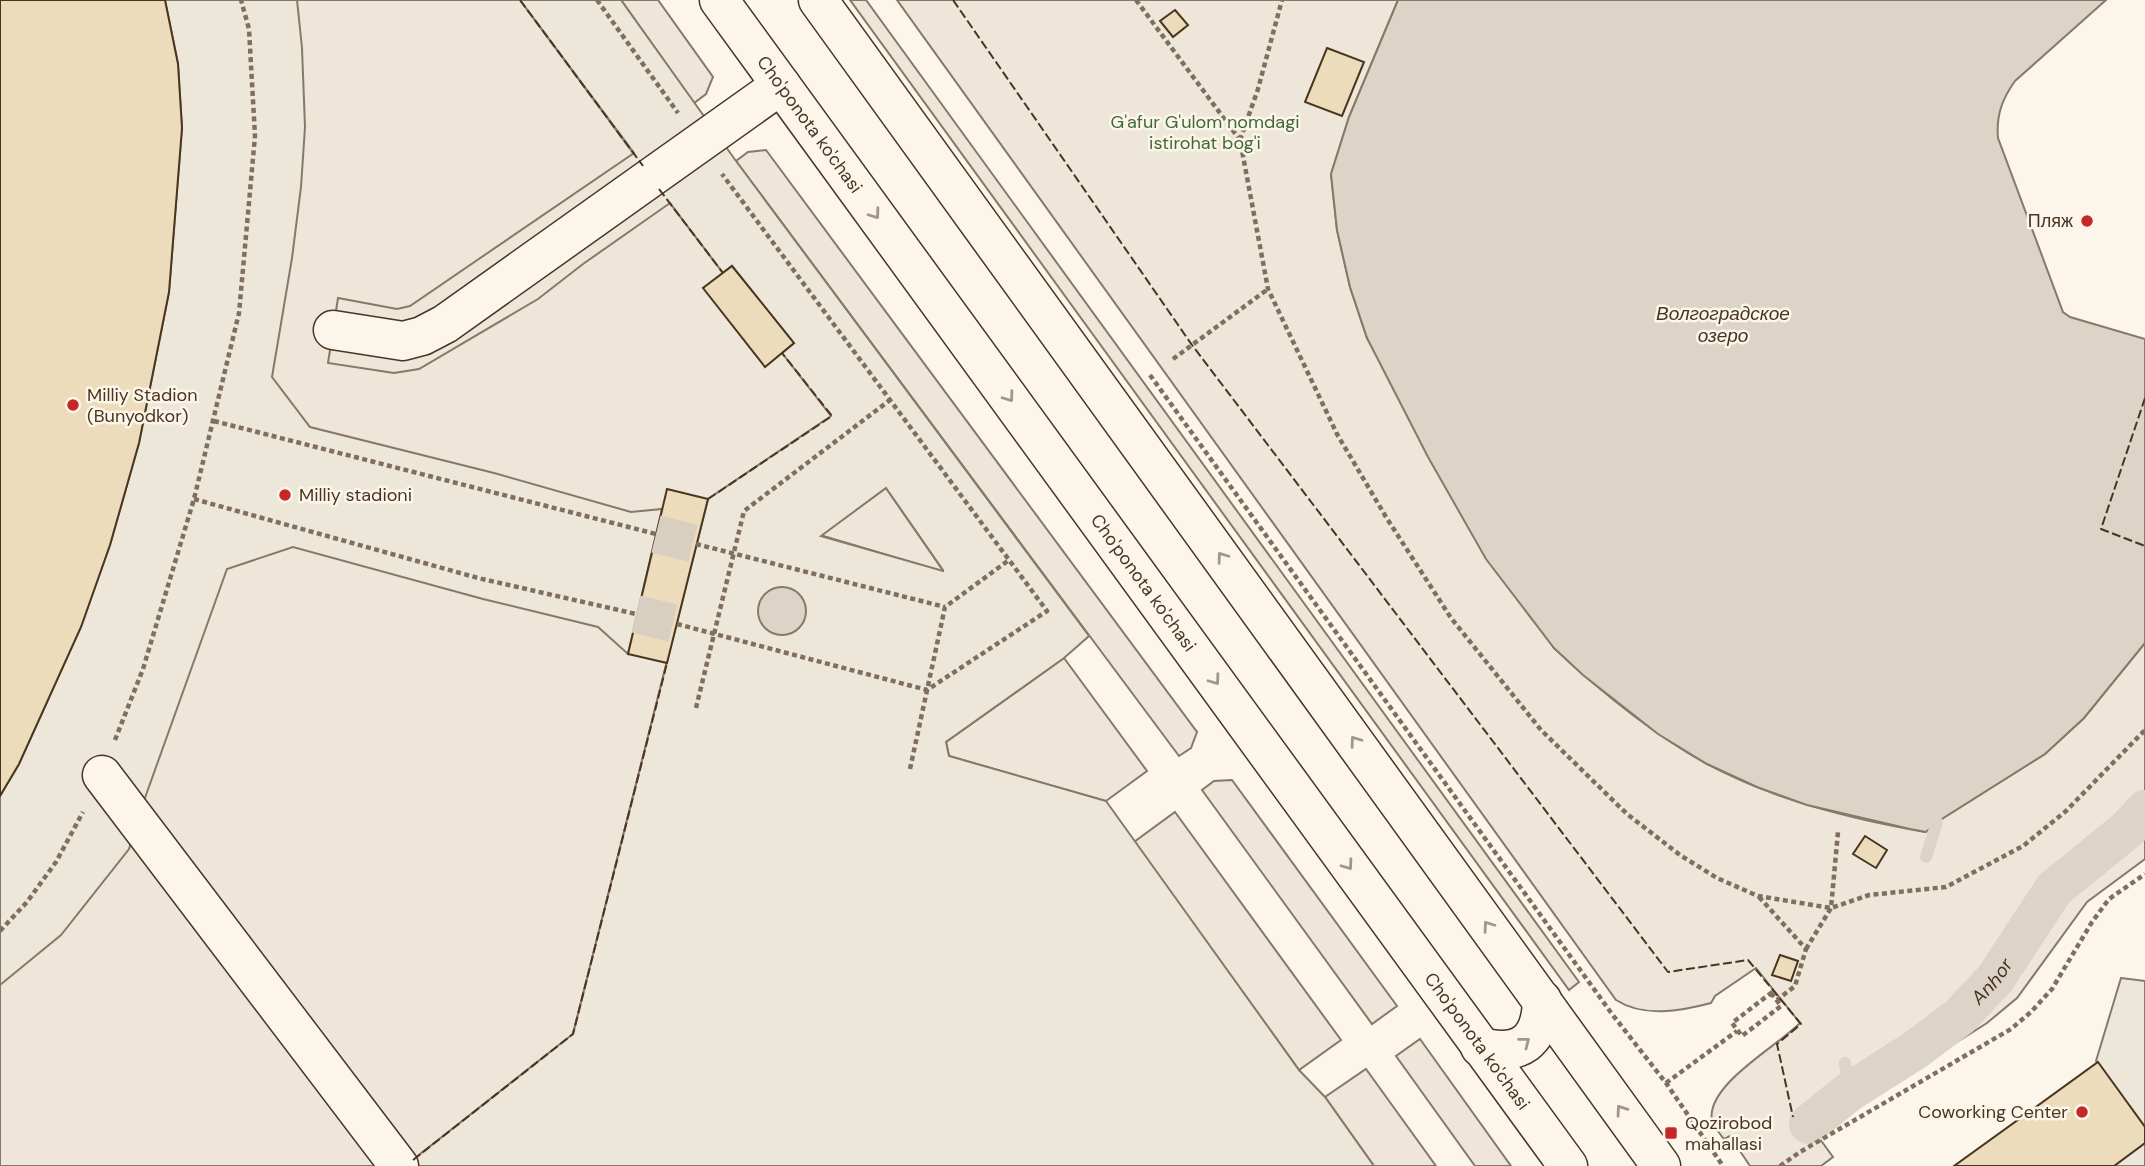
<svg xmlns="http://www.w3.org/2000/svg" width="2145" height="1166" font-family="'DM Sans',sans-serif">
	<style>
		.green { fill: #ede6d9; stroke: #887966; stroke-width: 2 }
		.parking { fill: #ede7d9; stroke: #887966; stroke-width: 2; fill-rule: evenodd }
		.water { fill: #dcd4c6; stroke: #887966; stroke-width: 2 }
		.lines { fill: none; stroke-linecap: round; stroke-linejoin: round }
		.stream { stroke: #dcd4c6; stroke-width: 12 }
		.canal { stroke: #dcd4c6; stroke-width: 40 }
		.building { fill: #ecdcbc; stroke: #4a3520; stroke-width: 2 }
		.minor-tunnel { stroke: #d8cfc1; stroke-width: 38; stroke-dasharray: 38 19; stroke-linecap: butt }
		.minor-casing { stroke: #4a3520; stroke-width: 41 }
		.major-casing { stroke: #4a3520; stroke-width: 41 }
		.path { stroke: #7f6f5c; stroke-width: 4.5; stroke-dasharray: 5 3.5; stroke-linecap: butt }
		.minor { stroke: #fbf6e9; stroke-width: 38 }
		.major { stroke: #fbf6e9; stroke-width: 38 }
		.fence { stroke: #4a3520; stroke-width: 2; stroke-dasharray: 9 3.5; stroke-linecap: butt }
		.oneway { stroke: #a29684 }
		.poi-dot { fill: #c62828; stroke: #fbf6e9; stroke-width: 2.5 }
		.labels { text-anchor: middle; stroke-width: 5; stroke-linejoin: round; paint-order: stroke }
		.park-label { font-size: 18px; fill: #436837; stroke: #fbf6e9 }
		.street-label { font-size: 18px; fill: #4a3520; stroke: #fbf6e9 }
		.poi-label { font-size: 18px; fill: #4a3520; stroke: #fbf6e9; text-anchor: start }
		.water-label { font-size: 19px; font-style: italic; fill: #4a3520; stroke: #fbf6e9 }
	</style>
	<rect width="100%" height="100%" fill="#fbf6e9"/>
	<g class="green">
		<path d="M 0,0 L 520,0 L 670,203 L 832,416 L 708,499 L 573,1034 L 405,1166 L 0,1166 Z"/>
		<path d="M 621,0 L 658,0 L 713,77 L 706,94 L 694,103 Z"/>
		<path d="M 850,0 L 866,0 L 1579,982 L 1569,990 Z"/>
		<path d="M 897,0 L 1398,0 L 1349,117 L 1331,174 L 1337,230 L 1350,287 L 1367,338 L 1554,648 C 1600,691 1651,733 1707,764 C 1774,800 1851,819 1925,832 L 1937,822 L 2045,754 L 2084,718 L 2145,643 L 2145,859 L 2087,902 L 2017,998 L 1987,1023 L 1881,1090 L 1809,1124 L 1833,1157 L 1821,1166 L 1750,1166 L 1730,1136 L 1724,1139 C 1720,1134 1714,1127 1712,1121 C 1705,1085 1778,1046 1800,1023 L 1756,968 L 1715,996 L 1711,1003 C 1681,1011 1644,1018 1616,1000 Z"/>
		<path d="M 766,150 L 1197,732 L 1191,748 L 1179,756 L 736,161 L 748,152 Z"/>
		<path d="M 886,488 L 944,572 L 820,535 Z"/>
		<path d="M 1064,658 L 1147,771 L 1106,801 L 949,756 L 946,742 Z"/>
		<path d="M 1232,780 L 1397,1006 L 1372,1024 L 1202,790 L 1214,781 Z"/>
		<path d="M 1175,812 L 1341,1040 L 1299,1070 L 1134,842 Z"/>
		<path d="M 1420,1039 L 1511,1166 L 1475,1166 L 1396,1056 Z"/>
		<path d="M 1366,1069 L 1436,1166 L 1374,1166 L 1325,1097 Z"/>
	</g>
	<g class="parking">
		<path d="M 165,0 L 297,0 L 302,48 L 305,127 L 301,187 L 292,258 L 272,377 L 310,427 L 494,473 L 631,512 L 662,509 L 628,654 L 598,627 L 483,599 L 293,547 L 227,569 L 146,795 L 129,849 L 61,935 L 0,985 L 0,796 L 19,764 L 81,627 L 110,545 L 139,443 L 169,292 L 182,128 L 178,64 Z"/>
		<path d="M 520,0 L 621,0 L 736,161 L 1089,636 L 1064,658 L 946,742 L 949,756 L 1106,801 L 1299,1070 L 1325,1097 L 1374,1166 L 405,1166 L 573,1034 L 708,499 L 831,416 L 782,353 L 794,343 L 732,266 L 723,273 L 670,203 L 583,264 L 538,299 L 419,369 L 394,373 L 328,363 L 338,298 L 397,309 L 410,306 L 634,153 ZM 886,488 L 943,570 L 943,571 L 821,536 Z"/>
		<path d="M 2121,978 L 2145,981 L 2145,1127 L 2096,1061 Z"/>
		<path d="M 2145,1143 L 2145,1166 L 2114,1166 Z"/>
	</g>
	<g class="water">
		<path d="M 1398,0 L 2106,0 L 2015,81 C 2002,99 1996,116 1998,138 L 2063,312 L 2070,317 L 2145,339 L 2145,643 L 2084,718 L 2045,754 L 1937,822 L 1926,832 L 1910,829 L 1807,805 L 1757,787 L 1707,764 L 1658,734 L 1583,675 L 1554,648 L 1486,559 L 1428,457 L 1367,338 L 1350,287 L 1337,230 L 1331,174 L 1349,117 Z"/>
		<circle cx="782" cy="611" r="24"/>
	</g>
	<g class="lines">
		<g class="stream">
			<path d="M 1926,857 L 1937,822"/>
			<path d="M 1845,1063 L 1849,1092"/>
		</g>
		<path class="canal" id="s1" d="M 1809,1124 L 1849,1092 L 1915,1050 L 1959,1017 L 1995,979 L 2054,889 L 2129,828 L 2145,810"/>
	</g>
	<g class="building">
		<path d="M 0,0 L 165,0 L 178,64 L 182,128 L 169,292 L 139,443 L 110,545 L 81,627 L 19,764 L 0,796 Z"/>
		<path d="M 1175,10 L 1188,25 L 1173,37 L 1160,21 Z"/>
		<path d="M 1327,48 L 1364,62 L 1342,116 L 1305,102 Z"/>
		<path d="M 732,266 L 794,343 L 765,367 L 703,288 Z"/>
		<path d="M 667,489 L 708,499 L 667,663 L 628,654 Z"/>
		<path d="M 1865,836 L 1887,850 L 1876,868 L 1853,854 Z"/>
		<path d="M 1780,955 L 1798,961 L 1791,981 L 1772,975 Z"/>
		<path d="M 2098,1062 L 2145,1127 L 2145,1143 L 2114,1166 L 1954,1166 Z"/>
	</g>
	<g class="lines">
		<g class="minor-tunnel">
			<path d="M 656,534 L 696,544"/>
			<path d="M 636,614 L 677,624"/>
		</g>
		<defs>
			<g id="minor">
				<path d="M 333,330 L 403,341 L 422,336 L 445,324 L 781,85"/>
				<path d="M 102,775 L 399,1166"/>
			</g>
			<g id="major">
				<path id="s2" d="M 719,0 L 1568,1166"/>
				<path d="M 818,0 L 1661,1166"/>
				<path d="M 1480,1047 C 1520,1057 1541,1042 1542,1000"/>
			</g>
		</defs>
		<use href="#minor" class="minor-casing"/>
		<use href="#major" class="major-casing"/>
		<g class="path">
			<path d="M 597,0 L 678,113"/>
			<path d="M 1136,0 L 1240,140 L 1268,289 L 1337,434 L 1386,517 L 1451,618 L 1541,730 L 1627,814 L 1680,855 L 1717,878 L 1758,896 L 1831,908 L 1869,895 L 1946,887 L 2023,846 L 2066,811 L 2145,730"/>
			<path d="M 1240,140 L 1258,89 L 1282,0"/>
			<path d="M 1173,359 L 1268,289"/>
			<path d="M 1150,375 L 1612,1014 L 1666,1083 L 1723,1166"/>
			<path d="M 214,421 L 656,534"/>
			<path d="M 194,499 L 478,578 L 636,614"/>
			<path d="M 696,544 L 945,607"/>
			<path d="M 677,624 L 927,690 L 1047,611 L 722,174"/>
			<path d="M 696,708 L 744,511 L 890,400"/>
			<path d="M 115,740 L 143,669 L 194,499 L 239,313 L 255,136 L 249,29 L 241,0"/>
			<path d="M 910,769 L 945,607 L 1009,560"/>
			<path d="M 1759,897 L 1806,949 L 1795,986 L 1777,1000"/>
			<path d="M 0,931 L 27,902 L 56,862 L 83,812"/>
			<path d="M 1806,949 L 1831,908 L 1838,832"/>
			<path d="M 1771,993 L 1781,1006 L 1742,1036 L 1732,1023 Z"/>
			<path d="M 1666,1083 L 1737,1031"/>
			<path d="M 1780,1166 L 1800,1152 L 2011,1029 L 2031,1012 L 2052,989 L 2092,922 L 2109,899 L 2145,874"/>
		</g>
		<use href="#minor" class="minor"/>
		<use href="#major" class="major"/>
		<g class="fence">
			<path d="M 520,0 L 643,166"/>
			<path d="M 953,0 L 1192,345 L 1668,972 L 1748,960 L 1801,1024 L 1777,1044 L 1793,1117"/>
			<path d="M 659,189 L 723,273"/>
			<path d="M 2145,398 L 2101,529 L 2145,546"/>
			<path d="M 708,499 L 832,416 L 782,353"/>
			<path d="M 413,1160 L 573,1034 L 667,663"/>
		</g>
	</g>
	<defs><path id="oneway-chevron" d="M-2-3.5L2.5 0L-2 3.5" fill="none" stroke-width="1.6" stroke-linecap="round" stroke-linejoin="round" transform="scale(1.75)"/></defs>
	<g class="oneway">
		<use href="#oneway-chevron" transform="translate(875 214) rotate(54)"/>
		<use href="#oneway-chevron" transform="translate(1009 397) rotate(54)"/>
		<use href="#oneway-chevron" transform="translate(1222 557) rotate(-126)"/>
		<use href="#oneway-chevron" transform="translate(1215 680) rotate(54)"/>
		<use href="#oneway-chevron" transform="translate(1355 741) rotate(-126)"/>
		<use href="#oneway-chevron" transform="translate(1348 865) rotate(54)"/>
		<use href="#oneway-chevron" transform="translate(1488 926) rotate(-126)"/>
		<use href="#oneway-chevron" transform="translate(1525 1042) rotate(-38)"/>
		<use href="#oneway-chevron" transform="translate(1621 1110) rotate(-125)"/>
	</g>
	<g class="poi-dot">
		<circle cx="2087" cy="221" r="7"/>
		<circle cx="73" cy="405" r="7"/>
		<circle cx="285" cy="495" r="7"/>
		<circle cx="2082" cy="1112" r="7"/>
		<rect x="1664" y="1126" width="14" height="14" rx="3.5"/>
	</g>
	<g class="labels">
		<g class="park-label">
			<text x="1205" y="128">G'afur G'ulom nomdagi<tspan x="1205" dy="21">istirohat bog'i</tspan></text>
		</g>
		<g class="street-label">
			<text dy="6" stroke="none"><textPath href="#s2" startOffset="154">Cho'ponota ko'chasi</textPath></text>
			<text dy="6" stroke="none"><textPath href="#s2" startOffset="721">Cho'ponota ko'chasi</textPath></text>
			<text dy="6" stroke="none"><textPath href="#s2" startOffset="1288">Cho'ponota ko'chasi</textPath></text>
		</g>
		<g class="poi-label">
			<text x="2073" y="227" text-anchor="end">Пляж</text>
			<text x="87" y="401">Milliy Stadion<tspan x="87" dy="21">(Bunyodkor)</tspan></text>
			<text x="299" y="501">Milliy stadioni</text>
			<text x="2068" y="1118" text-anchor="end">Coworking Center</text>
			<text x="1685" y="1129">Qozirobod<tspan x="1685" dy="21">mahallasi</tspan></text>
		</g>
		<g class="water-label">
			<text x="1723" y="320">Волгоградское<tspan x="1723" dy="22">озеро</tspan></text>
			<text dy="7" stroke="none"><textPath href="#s1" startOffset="233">Anhor</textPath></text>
		</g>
	</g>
</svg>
